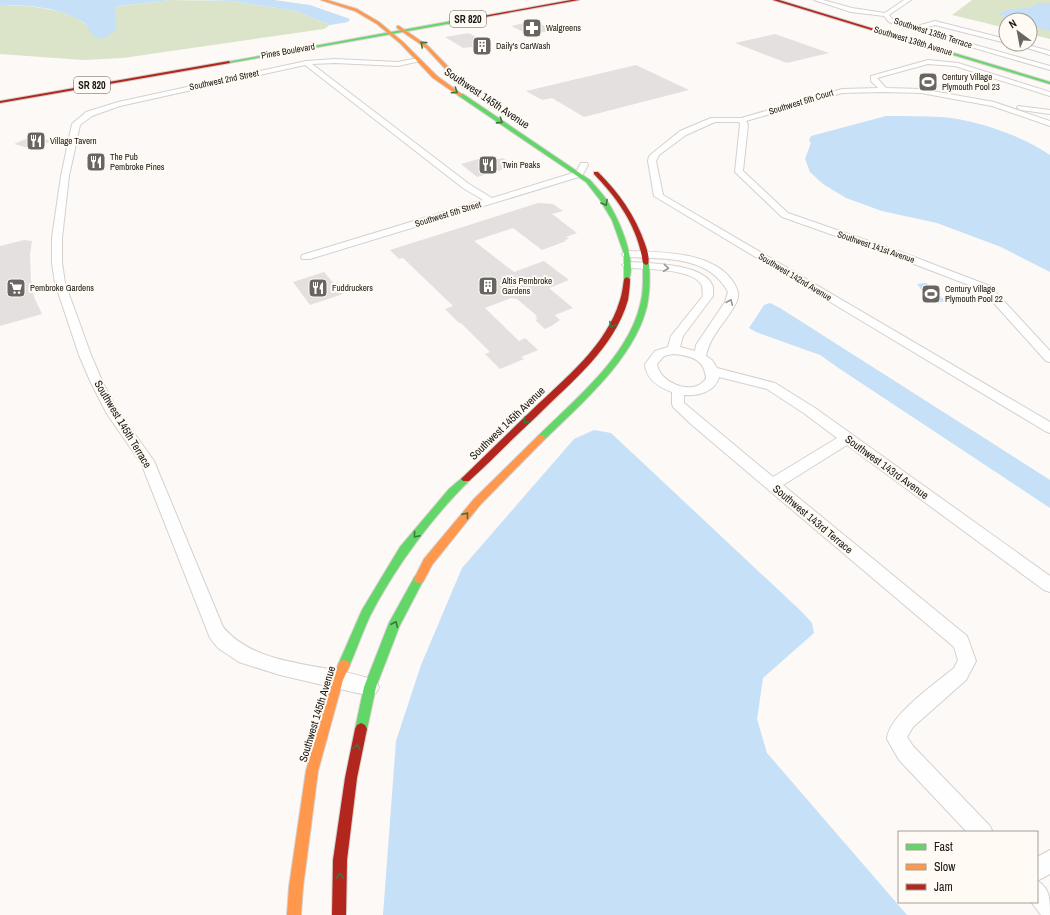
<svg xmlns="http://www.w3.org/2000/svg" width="1050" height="915" font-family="'Archivo Narrow',sans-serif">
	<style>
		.green { fill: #dbe4c9 }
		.water { fill: #c5e0f7 }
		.building { fill: #e4e0e0 }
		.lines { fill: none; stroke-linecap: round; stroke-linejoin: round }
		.street-casing { stroke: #d4d1ce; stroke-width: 2 }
		.fast-casing { stroke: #d4d1ce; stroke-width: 2 }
		.slow-casing { stroke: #d4d1ce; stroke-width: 2 }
		.jam-casing { stroke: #d4d1ce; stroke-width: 2 }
		.street { fill: #fffefe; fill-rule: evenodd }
		.fast { fill: #63d668; fill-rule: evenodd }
		.slow { fill: #ff974d; fill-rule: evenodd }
		.jam { fill: #b3261e; fill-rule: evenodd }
		.oneway { stroke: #3e763e }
		.oneway2 { stroke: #989694 }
		.labels { text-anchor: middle; stroke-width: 4; stroke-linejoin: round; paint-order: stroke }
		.far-poi-label { font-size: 9px; fill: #1a1713; stroke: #fffaf3; text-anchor: start }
		.far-street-label { font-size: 9px; fill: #1a1713; stroke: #fffaf3 }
		.shield { fill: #fffaf3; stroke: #5f5b56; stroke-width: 1 }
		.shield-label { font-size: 10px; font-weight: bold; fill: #1a1713 }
		.street-label { font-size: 11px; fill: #1a1713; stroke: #fffaf3 }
	</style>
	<rect width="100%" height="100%" fill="#fcf9f6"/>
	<g class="green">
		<path d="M 170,0 L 232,1 L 296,11 L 330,25 L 324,29 L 123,58 L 83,60 L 0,54 L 0,5 C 22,5 68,8 85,24 C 89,27 92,33 94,37 L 115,27 L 115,8 L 119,6 Z"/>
		<path d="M 972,0 L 1050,0 L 1050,39 L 1030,34 L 1030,20 L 1006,20 L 1006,28 L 952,15 Z"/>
	</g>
	<g class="water">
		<path d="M 0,0 L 170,0 L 119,6 L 115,8 L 116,30 C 111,34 104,40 97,38 C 91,37 89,26 83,22 C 59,7 28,5 0,5 Z"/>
		<path d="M 194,0 L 274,0 L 310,5 L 350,19 L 348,22 L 330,25 L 296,11 L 232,1 Z"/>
		<path d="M 1037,3 L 1050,3 L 1050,31 L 1030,26 L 1030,20 L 1014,20 L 999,15 C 1010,4 1029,13 1037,3 Z"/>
		<path d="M 886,116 C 904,116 923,116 941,117 C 974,119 1023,136 1050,155 L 1050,272 L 1001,247 L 937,223 L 882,211 L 846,198 L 823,184 L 810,172 L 805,159 L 811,143 L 809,140 L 811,136 Z"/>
		<path d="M 926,283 L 939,290 L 937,293 L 945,301 L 936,303 L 922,295 L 924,293 L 917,284 Z"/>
		<path d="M 770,303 L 780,308 L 1050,480 L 1050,508 L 840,369 L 820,355 L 756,332 L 749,328 L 764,305 Z"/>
		<path d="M 594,430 L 611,433 L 802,612 L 812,623 L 814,633 L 763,678 L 757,719 L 767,753 L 907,915 L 383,915 L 396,741 L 421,665 L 462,568 L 574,439 Z"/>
	</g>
	<g class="building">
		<path d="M 534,21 L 554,30 L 530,35 L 511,26 Z"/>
		<path d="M 469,33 L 492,46 L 475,49 L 471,47 L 463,48 L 445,37 Z"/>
		<path d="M 775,34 L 829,53 L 787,63 L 735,43 Z"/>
		<path d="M 636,65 L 689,90 L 584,117 L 552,98 L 542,100 L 526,91 Z"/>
		<path d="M 33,136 L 51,141 L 32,149 L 14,144 Z"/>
		<path d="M 489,156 L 499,159 L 503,158 L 515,166 L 477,177 L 461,164 Z"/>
		<path d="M 538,203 L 553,204 L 563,211 L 552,214 L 577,233 L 566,237 L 569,239 L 564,240 L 566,241 L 542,250 L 513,228 L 474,241 L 514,272 L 544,261 L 569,280 L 549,288 L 573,308 L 555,315 L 560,320 L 553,325 L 545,329 L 535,320 L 538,319 L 535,317 L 537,316 L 517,299 L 511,298 L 485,308 L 519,341 L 525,338 L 538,350 L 521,357 L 524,359 L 500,369 L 485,354 L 490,352 L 461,323 L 459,323 L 445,309 L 453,306 L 403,258 L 399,259 L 390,250 Z"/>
		<path d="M 24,240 L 32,241 L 30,254 L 31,280 L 34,297 L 42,314 L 0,326 L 0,246 Z"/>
		<path d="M 324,272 L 343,294 L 310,305 L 293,282 Z"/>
	</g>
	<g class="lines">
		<defs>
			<g id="street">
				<path d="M 814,0 L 823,0 L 852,8 L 885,13 L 904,0 L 911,0 L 889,15 L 893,20 L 913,27 L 935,21 L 1006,39 L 1006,43 L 935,25 L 919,29 L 1050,66 L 1050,70 L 902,27 L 889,22 L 884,16 L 851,12 Z"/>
				<path d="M 1014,44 L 1024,44 L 1050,51 L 1050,55 Z"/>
				<path d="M 418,58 L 421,60 L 420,61 L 398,66 L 335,63 L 312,64 L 469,184 L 492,198 L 576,172 L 581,163 L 587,163 L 588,165 L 582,176 L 310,259 L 302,259 L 301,257 L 302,255 L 483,200 L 463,188 L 305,65 L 120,106 L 92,116 L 80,125 L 69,176 L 62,238 L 62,263 L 65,283 L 91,355 L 103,383 L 117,409 L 154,461 L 223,627 C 257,669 329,662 376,681 L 379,687 L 376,693 L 370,696 L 280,675 L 245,664 L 239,662 L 218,648 L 210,638 L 141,463 L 107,414 L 91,383 L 79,355 L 55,283 L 52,263 L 52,238 L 61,176 L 72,124 L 86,112 L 118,102 L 306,61 L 335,59 L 398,62 Z"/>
				<path d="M 928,60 L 958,63 L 1050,92 L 1050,96 L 955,66 L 928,64 L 877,78 L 886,88 L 921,89 L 994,102 L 1050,121 L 1050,126 L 992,106 L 921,93 L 884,92 L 842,93 L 746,121 L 748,124 L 743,171 L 788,213 L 909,255 L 990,286 L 1050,351 L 1050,362 L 1046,361 L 982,290 L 901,259 L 782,217 L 735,172 L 740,124 L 739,122 L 715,122 L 686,135 L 659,155 L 656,161 L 663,195 L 1050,422 L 1050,433 L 1045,431 L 654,196 L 648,161 L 649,156 L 680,131 L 711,118 L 741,118 L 842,89 L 878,88 L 871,81 L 871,76 Z"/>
				<path d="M 1018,106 L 1050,110 L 1050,114 L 1021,110 L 1017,108 Z"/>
				<path d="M 627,251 C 660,252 714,251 734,283 C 738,290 740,296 736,303 C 727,321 710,335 706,356 L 712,360 L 717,368 L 775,383 L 815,408 L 1050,576 L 1050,592 L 1044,590 L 847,445 L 783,485 L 967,636 L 976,661 L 966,680 L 913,727 L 907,737 L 913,746 L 989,825 L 993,832 L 967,832 L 899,760 L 887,739 C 888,716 936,683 954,668 L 958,660 L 954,647 L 692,425 L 673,407 L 672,404 L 672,392 C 658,387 646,379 645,364 L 655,351 L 668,347 L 671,336 L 703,296 C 702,293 703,289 702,286 C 695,268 643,269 627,268 L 622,265 L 627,262 C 647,263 706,263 713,287 C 713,289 713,293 713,296 L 683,336 L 680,347 L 695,351 L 696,345 L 725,302 L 728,292 C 713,263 681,259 652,258 C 642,257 632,258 623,256 L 622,254 ZM 673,354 C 686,355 703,358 705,373 C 706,376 707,379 704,381 C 691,396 659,382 657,364 L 664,356 ZM 719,377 L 767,389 L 805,414 L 837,438 L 773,477 L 684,403 L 684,395 C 698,396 715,392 719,377 Z"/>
				<path d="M 1050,850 L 1050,874 L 1037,881 C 1050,888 1050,899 1050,915 L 1041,915 L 1031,902 L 1037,902 L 1037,857 Z"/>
			</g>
			<g id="fast">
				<path d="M 474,17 L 475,19 L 229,63 L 227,62 Z"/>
				<path d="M 927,45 L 1050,82 L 1050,84 L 927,47 Z"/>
				<path d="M 459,94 L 463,94 L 590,180 C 595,186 601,192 606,199 C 618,217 637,259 629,280 L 625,280 L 624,279 L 624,254 L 612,220 L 600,200 L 586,182 L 459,96 Z"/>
				<path d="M 646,261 L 649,263 C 650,277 650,292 647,306 C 635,358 581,404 544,440 L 538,440 L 537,438 L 538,436 C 574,400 628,357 640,305 C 644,292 643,277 643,263 Z"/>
				<path d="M 466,476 L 469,477 L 471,479 L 469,481 C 432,517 394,569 370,616 C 362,633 356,651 348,669 L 344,670 L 340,669 L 338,665 L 362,610 L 400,547 L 449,489 L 463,477 Z"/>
				<path d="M 419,575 L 423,576 L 424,579 L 400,625 L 376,687 L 367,729 L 365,733 L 361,735 L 357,733 L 355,729 L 364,687 L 389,623 L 415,576 Z"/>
			</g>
			<g id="slow">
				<path d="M 321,0 L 327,0 L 357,9 L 379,22 L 403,42 L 437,76 L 463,95 L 459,96 L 433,78 L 401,44 L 377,24 L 355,11 Z"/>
				<path d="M 397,26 L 399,26 L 428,46 L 468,87 L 468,89 L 464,89 L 426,48 L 397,28 Z"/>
				<path d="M 541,435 L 544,436 L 545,438 L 544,440 L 480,505 L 432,565 L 423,582 L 419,583 L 415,582 L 414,579 L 424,559 L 474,499 L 538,436 Z"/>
				<path d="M 344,660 L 348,661 L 350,665 L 343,680 L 318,771 L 303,887 L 301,915 L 287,915 L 289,887 L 306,771 L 331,680 L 340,661 Z"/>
			</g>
			<g id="jam">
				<path d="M 571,0 L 579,0 L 474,19 L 472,18 Z"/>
				<path d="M 773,0 L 779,0 L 930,46 L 927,47 Z"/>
				<path d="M 229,61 L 230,63 L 0,103 L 0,101 Z"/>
				<path d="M 594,172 L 598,172 C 619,193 635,215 645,244 C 647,250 650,258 648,264 L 646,265 L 643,263 C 638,227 618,199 594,174 Z"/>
				<path d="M 627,277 L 630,279 C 630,286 629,293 628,300 C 614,349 571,382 537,416 C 514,437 492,460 469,481 L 463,481 L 461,479 L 463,477 C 486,455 508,433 531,411 C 565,378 606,347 620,300 C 622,294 623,286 624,279 Z"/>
				<path d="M 361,723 L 365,725 L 367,729 L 357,778 L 347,860 L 346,915 L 332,915 L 333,860 L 345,778 L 355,729 L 357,725 Z"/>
			</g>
		</defs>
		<use href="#street" class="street-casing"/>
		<use href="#fast" class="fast-casing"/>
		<use href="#slow" class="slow-casing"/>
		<use href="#jam" class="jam-casing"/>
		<use href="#street" class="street"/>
		<use href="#fast" class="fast"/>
		<use href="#slow" class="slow"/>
		<use href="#jam" class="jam"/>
	</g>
	<defs><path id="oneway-chevron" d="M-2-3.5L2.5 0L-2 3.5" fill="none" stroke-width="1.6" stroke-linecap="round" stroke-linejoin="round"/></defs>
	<g class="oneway">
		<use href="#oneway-chevron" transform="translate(423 44) rotate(-140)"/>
		<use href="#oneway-chevron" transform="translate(455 91) rotate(34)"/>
		<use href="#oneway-chevron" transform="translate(500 121) rotate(33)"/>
		<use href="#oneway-chevron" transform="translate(605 203) rotate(60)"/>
		<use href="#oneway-chevron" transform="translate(612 325) rotate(118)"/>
		<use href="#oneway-chevron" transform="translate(526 421) rotate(136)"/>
		<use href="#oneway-chevron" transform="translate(466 515) rotate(-51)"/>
		<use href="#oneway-chevron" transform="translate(416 535) rotate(130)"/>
		<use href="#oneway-chevron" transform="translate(395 624) rotate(-65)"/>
		<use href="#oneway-chevron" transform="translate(357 747) rotate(-78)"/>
		<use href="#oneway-chevron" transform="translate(340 876) rotate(-89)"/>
	</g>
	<g class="oneway2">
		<use href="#oneway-chevron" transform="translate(666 268) rotate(6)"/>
		<use href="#oneway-chevron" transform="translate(730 302) rotate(-67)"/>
	</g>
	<defs>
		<symbol id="pharmacy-square" viewBox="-11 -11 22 22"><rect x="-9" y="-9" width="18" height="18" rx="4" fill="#696662" stroke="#fffaf3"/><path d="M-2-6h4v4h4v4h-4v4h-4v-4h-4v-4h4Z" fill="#fff"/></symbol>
		<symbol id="building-square" viewBox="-11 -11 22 22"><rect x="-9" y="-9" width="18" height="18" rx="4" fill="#696662" stroke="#fffaf3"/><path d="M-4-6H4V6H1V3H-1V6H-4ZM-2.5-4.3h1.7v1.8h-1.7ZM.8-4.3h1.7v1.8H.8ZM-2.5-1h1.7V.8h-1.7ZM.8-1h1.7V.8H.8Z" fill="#fff"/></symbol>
		<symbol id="stadium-square" viewBox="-11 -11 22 22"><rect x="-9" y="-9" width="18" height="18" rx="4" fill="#696662" stroke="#fffaf3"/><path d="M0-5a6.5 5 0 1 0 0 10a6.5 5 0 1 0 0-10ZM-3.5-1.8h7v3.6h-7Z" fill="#fff"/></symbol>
		<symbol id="restaurant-square" viewBox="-11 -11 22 22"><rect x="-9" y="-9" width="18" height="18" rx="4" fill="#696662" stroke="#fffaf3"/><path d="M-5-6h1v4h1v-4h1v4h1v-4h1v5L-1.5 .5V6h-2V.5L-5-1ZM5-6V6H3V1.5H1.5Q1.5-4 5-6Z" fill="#fff"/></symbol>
		<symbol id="supermarket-square" viewBox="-11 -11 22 22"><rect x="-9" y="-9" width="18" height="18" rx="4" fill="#696662" stroke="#fffaf3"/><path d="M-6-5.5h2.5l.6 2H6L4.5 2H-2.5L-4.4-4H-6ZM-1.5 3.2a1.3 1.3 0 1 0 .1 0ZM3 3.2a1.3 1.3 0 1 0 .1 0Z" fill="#fff"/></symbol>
	</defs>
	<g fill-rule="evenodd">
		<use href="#pharmacy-square" x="521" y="17" width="22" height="22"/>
		<use href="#building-square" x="471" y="35" width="22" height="22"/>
		<use href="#stadium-square" x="917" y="71" width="22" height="22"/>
		<use href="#restaurant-square" x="25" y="130" width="22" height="22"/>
		<use href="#restaurant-square" x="85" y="151" width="22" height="22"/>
		<use href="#restaurant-square" x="477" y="154" width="22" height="22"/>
		<use href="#building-square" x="477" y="275" width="22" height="22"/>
		<use href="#supermarket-square" x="5" y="277" width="22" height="22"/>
		<use href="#restaurant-square" x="307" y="277" width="22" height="22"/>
		<use href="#stadium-square" x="920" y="283" width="22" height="22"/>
	</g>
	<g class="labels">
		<g class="far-poi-label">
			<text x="546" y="31">Walgreens</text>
			<text x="496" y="49">Daily's CarWash</text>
			<text x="942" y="80">Century Village<tspan x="942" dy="10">Plymouth Pool 23</tspan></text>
			<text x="50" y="144">Village Tavern</text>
			<text x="110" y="160">The Pub<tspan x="110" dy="10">Pembroke Pines</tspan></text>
			<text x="502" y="168">Twin Peaks</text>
			<text x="502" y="284">Altis Pembroke<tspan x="502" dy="10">Gardens</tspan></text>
			<text x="30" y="291">Pembroke Gardens</text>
			<text x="332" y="291">Fuddruckers</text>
			<text x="945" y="292">Century Village<tspan x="945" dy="10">Plymouth Pool 22</tspan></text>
		</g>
		<g class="far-street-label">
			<text transform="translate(933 33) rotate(18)" y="3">Southwest 135th Terrace</text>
			<text transform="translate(913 41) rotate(17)" y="3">Southwest 136th Avenue</text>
			<text transform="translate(288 51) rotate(-10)" y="3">Pines Boulevard</text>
			<text transform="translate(224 80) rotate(-12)" y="3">Southwest 2nd Street</text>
			<text transform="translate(801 102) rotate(-17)" y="3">Southwest 5th Court</text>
			<text transform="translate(448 214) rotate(-17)" y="3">Southwest 5th Street</text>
			<text transform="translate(876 247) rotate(19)" y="3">Southwest 141st Avenue</text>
			<text transform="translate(795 277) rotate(31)" y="3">Southwest 142nd Avenue</text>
		</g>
		<g class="shield">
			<rect x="450" y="11" width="36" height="16" rx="3"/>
			<rect x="74" y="77" width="36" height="16" rx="3"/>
		</g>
		<g class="shield-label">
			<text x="468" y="23">SR 820</text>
			<text x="92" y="89">SR 820</text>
		</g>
		<g class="street-label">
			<text transform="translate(487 98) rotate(34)" y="4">Southwest 145th Avenue</text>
			<text transform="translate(507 423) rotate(-44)" y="4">Southwest 145th Avenue</text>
			<text transform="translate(123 424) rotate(59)" y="4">Southwest 145th Terrace</text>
			<text transform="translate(887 467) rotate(36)" y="4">Southwest 143rd Avenue</text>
			<text transform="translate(813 519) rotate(40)" y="4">Southwest 143rd Terrace</text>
			<text transform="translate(317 714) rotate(-73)" y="4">Southwest 145th Avenue</text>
		</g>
	</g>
	<rect x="898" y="831" width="140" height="72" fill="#fffaf3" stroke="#a39f99"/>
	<rect x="906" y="844" width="20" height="6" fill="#63d668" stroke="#a39f99"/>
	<text x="934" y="851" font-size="12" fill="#1a1713">Fast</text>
	<rect x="906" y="864" width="20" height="6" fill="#ff974d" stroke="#a39f99"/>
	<text x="934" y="871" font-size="12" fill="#1a1713">Slow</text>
	<rect x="906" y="884" width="20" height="6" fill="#b3261e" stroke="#a39f99"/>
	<text x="934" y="891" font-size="12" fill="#1a1713">Jam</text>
	<g transform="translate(1018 32) rotate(328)"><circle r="19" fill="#fffaf3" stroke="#a39f99"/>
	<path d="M0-3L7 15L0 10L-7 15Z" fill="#696662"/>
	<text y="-6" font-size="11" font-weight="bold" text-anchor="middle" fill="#1a1713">N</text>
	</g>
</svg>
